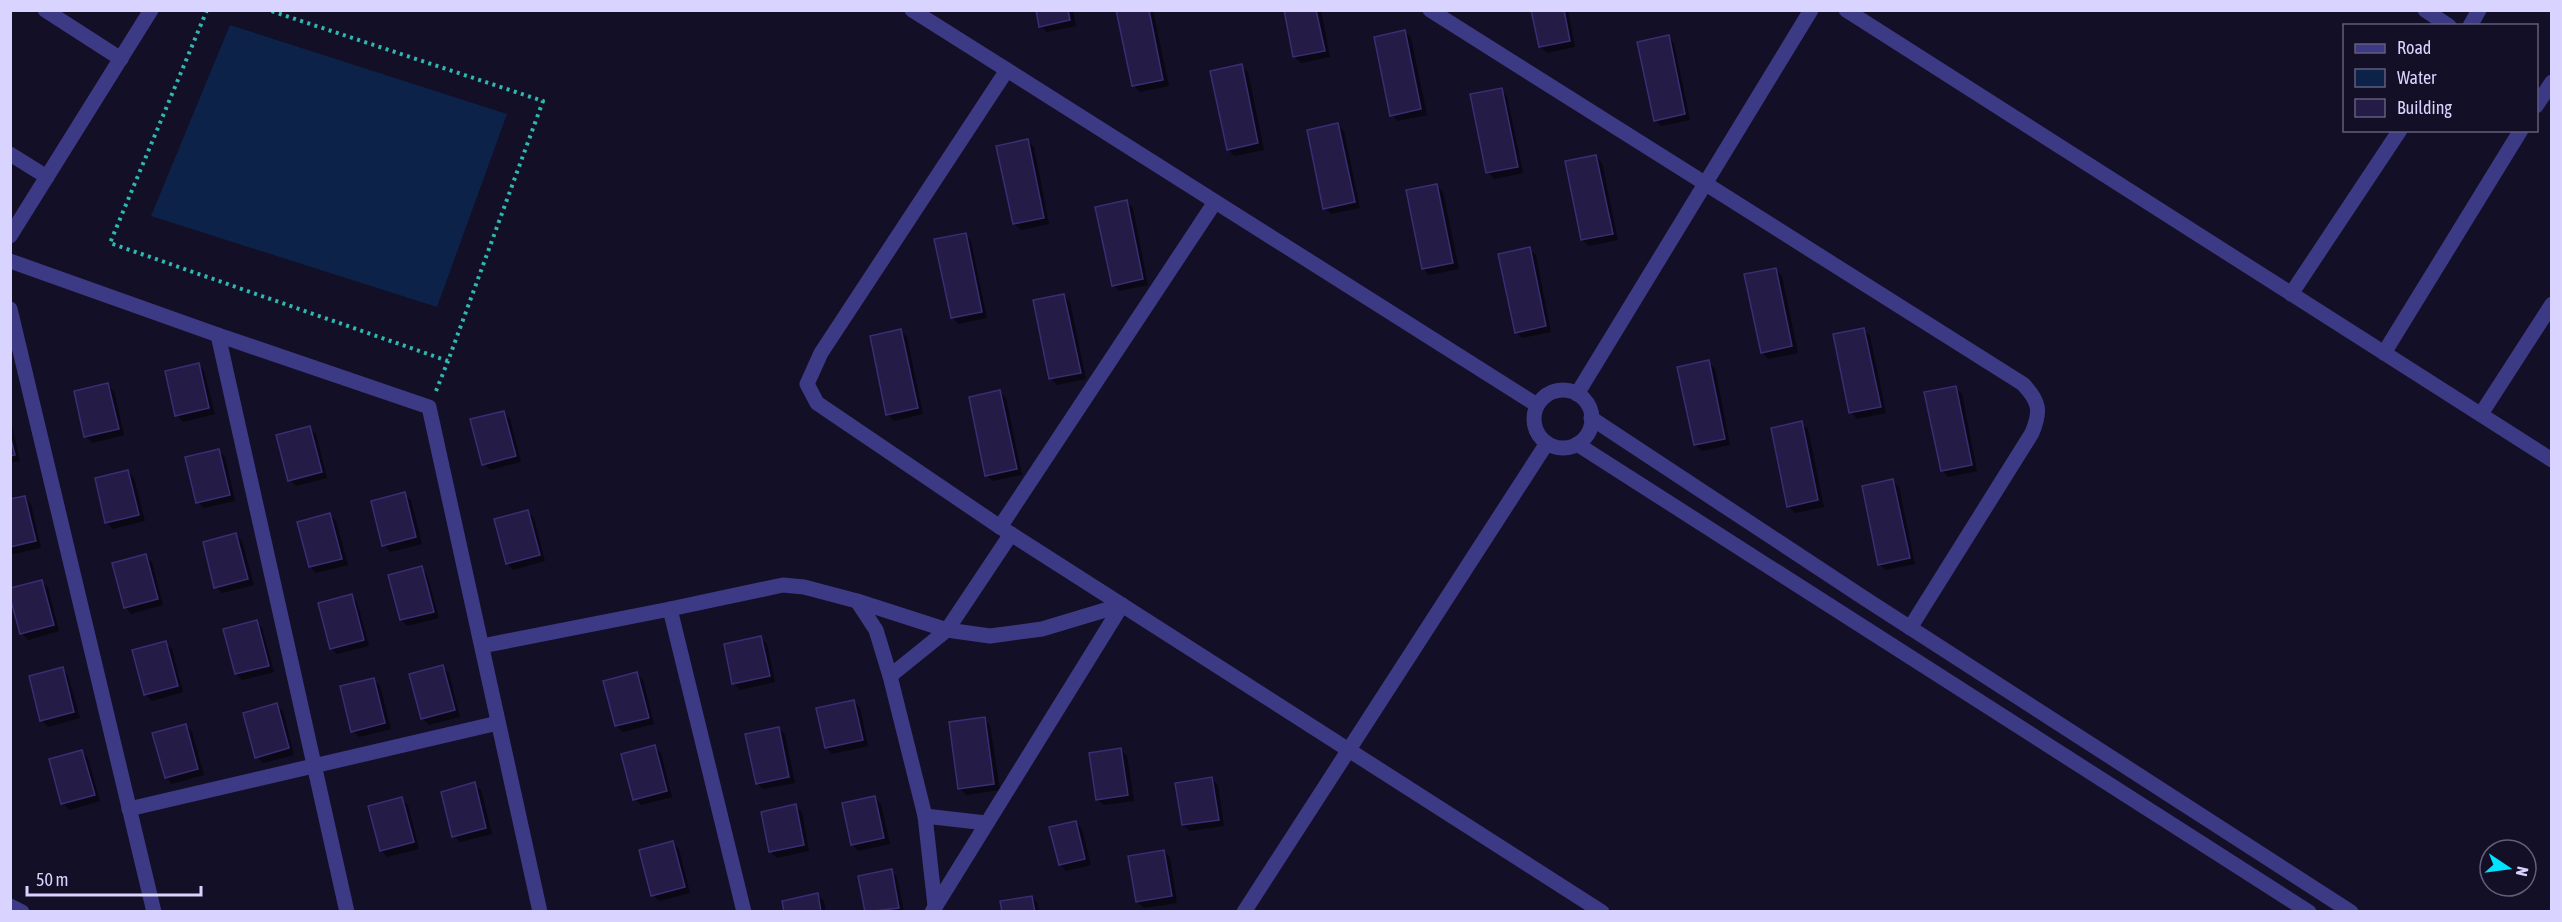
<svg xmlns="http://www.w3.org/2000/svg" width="2562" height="922" font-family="'Asap Condensed',sans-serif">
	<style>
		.water { fill: #0c2248 }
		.shadow { fill: #0007 }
		.building { fill: #241b47; stroke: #3b2d73; stroke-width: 1.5 }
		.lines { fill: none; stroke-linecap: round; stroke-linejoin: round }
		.path { stroke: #2fb8b0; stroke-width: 4; stroke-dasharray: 3 4.5; stroke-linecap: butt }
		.minor { stroke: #3d3a85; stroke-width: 15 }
	</style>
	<rect width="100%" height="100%" fill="#130f26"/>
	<path class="water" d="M 230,25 L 507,114 L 437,307 L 151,216 Z"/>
	<g class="shadow">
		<path d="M 1037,10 L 1073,10 L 1076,26 L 1047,32 L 1041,26 Z"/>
		<path d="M 1118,10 L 1153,10 L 1169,86 L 1140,92 L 1134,86 Z"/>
		<path d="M 1285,10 L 1321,10 L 1330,57 L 1301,63 L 1295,57 Z"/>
		<path d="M 1533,10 L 1568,10 L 1575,47 L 1547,53 L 1540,46 Z"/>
		<path d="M 1405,32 L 1411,38 L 1427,115 L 1398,121 L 1392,115 Z"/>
		<path d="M 1668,37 L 1674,43 L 1690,120 L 1661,126 L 1655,120 Z"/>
		<path d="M 1241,66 L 1248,72 L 1264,150 L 1234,156 L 1228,149 Z"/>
		<path d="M 1501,89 L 1507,96 L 1523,173 L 1494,179 L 1488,172 Z"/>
		<path d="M 1338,125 L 1344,131 L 1360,208 L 1331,214 L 1325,208 Z"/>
		<path d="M 1027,141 L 1034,147 L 1049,224 L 1021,230 L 1014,224 Z"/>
		<path d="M 1596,156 L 1602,163 L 1618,240 L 1589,246 L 1583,240 Z"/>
		<path d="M 1436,185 L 1443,192 L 1459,269 L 1429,275 L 1423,268 Z"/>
		<path d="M 1126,202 L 1133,208 L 1148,285 L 1119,291 L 1113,285 Z"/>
		<path d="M 965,234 L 971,241 L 987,318 L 958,324 L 952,317 Z"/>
		<path d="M 1529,249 L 1536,255 L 1551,332 L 1522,338 L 1516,332 Z"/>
		<path d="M 1775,269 L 1782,276 L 1798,353 L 1768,359 L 1762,352 Z"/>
		<path d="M 1064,295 L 1070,302 L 1086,379 L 1057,385 L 1051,378 Z"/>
		<path d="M 1864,330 L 1870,336 L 1886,413 L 1857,419 L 1851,412 Z"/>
		<path d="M 901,331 L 907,337 L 923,414 L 894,421 L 887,414 Z"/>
		<path d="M 1708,362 L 1715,368 L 1730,445 L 1702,451 L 1695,445 Z"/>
		<path d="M 198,364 L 204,371 L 215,414 L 183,422 L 177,415 Z"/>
		<path d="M 107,385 L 114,391 L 124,435 L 92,443 L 86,436 Z"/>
		<path d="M 1955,387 L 1962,394 L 1977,471 L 1948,477 L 1942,470 Z"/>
		<path d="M 1000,392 L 1006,398 L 1022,475 L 993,481 L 986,475 Z"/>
		<path d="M 504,412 L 510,419 L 521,462 L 490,470 L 484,464 Z"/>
		<path d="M 10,417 L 20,461 L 10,463 Z"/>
		<path d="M 1801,423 L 1808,429 L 1824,507 L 1795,513 L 1788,506 Z"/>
		<path d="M 310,428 L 316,434 L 327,478 L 296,486 L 290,480 Z"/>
		<path d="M 219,451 L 225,457 L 235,501 L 204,508 L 198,502 Z"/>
		<path d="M 128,471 L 134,478 L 145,521 L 113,529 L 107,523 L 96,479 Z"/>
		<path d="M 1893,481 L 1899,487 L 1915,564 L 1886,570 L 1879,564 Z"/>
		<path d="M 404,494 L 411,500 L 422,544 L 390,552 L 384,545 Z"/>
		<path d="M 25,497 L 31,504 L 41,548 L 10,555 L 10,501 Z"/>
		<path d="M 527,512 L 534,518 L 545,561 L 513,570 L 507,563 Z"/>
		<path d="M 330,515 L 336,521 L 348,565 L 316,573 L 310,567 Z"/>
		<path d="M 236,535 L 242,541 L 254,585 L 222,593 L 216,587 Z"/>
		<path d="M 145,556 L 152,562 L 163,605 L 131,614 L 125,607 Z"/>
		<path d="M 421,568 L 427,574 L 439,618 L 407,626 L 401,620 Z"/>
		<path d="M 42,581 L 48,588 L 59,631 L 28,640 L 22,633 Z"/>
		<path d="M 351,596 L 357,602 L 369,646 L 337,654 L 331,648 Z"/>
		<path d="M 256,622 L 262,628 L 274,672 L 242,680 L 236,674 Z"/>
		<path d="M 761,638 L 767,644 L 775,682 L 740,690 L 733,683 Z"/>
		<path d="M 165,643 L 172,649 L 183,692 L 152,701 L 145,694 Z"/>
		<path d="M 443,667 L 449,673 L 460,717 L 429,725 L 423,719 Z"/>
		<path d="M 62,668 L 68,675 L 80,718 L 48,727 L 42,720 Z"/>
		<path d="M 637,674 L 643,680 L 654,724 L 623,732 L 616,726 L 605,682 Z"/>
		<path d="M 373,679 L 380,686 L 391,729 L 359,737 L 353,731 Z"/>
		<path d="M 854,701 L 860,708 L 868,746 L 832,754 L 826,747 Z"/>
		<path d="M 276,705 L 283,711 L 294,755 L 263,763 L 257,757 Z"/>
		<path d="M 984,718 L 990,725 L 1000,790 L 966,795 L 960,788 Z"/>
		<path d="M 186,725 L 192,732 L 204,775 L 172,784 L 166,777 Z"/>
		<path d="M 779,728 L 785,735 L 795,783 L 763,789 L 757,783 Z"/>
		<path d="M 655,747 L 661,753 L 672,797 L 641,805 L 635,799 Z"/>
		<path d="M 1121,750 L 1127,756 L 1134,801 L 1104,805 L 1097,799 Z"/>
		<path d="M 82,751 L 88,758 L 100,801 L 69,810 L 63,803 Z"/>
		<path d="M 1212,779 L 1218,785 L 1224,826 L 1190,831 L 1183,825 Z"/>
		<path d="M 474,784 L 481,790 L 492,834 L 460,842 L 454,836 Z"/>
		<path d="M 875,797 L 881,804 L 890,844 L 858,851 L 852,844 Z"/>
		<path d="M 401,799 L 408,805 L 419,849 L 387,857 L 381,850 Z"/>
		<path d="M 795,806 L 802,812 L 809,851 L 777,858 L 771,852 L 763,813 Z"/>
		<path d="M 1076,822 L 1082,829 L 1091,865 L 1066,871 L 1060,865 Z"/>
		<path d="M 673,843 L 679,849 L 690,893 L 659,901 L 653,895 Z"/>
		<path d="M 1164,851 L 1170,858 L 1177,903 L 1144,908 L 1137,902 Z"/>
		<path d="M 891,871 L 897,877 L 904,912 L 866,912 Z"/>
		<path d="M 817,895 L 824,901 L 826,912 L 786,912 Z"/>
		<path d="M 1032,897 L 1038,904 L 1039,912 L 1003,912 Z"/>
	</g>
	<g class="building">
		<path d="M 1036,10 L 1068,10 L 1070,20 L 1039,27 Z"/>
		<path d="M 1116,10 L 1149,10 L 1163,80 L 1132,86 Z"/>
		<path d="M 1284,10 L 1316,10 L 1325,51 L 1293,57 Z"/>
		<path d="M 1531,10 L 1564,10 L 1570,41 L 1539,47 Z"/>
		<path d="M 1405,30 L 1421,109 L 1390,116 L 1374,37 Z"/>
		<path d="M 1669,35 L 1685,114 L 1654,121 L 1637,42 Z"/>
		<path d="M 1242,64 L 1258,143 L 1227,150 L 1210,71 Z"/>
		<path d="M 1502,88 L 1518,167 L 1486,173 L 1470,94 Z"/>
		<path d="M 1338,123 L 1355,202 L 1323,209 L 1307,130 Z"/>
		<path d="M 1028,139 L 1044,218 L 1013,224 L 996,146 Z"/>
		<path d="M 1596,155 L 1613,234 L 1581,240 L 1565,161 Z"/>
		<path d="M 1437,184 L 1453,263 L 1422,269 L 1406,190 Z"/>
		<path d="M 1127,200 L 1143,279 L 1112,286 L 1095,207 Z"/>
		<path d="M 966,233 L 982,312 L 951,318 L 934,239 Z"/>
		<path d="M 1530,247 L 1546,326 L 1515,333 L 1498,254 Z"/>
		<path d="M 1776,268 L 1792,346 L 1761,353 L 1744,274 Z"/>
		<path d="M 1064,294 L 1081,373 L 1049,379 L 1033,300 Z"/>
		<path d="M 1864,328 L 1881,407 L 1849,413 L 1833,334 Z"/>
		<path d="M 901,329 L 918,408 L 886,415 L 870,336 Z"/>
		<path d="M 1709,360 L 1725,439 L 1694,445 L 1677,367 Z"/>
		<path d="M 199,363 L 209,408 L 175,416 L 165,371 Z"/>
		<path d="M 108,383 L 119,429 L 84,437 L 74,391 Z"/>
		<path d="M 1956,386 L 1972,465 L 1941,471 L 1924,392 Z"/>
		<path d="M 1000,390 L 1017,469 L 985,476 L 969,397 Z"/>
		<path d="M 504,411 L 516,456 L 482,465 L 470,419 Z"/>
		<path d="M 1802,421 L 1818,500 L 1787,507 L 1771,428 Z"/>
		<path d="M 310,426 L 322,472 L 288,481 L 276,435 Z"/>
		<path d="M 10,435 L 15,455 L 10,456 Z"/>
		<path d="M 219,449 L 230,495 L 196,503 L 185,457 Z"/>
		<path d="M 128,470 L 139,515 L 105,523 L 95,478 Z"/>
		<path d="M 1893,479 L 1910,558 L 1878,565 L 1862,486 Z"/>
		<path d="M 405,492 L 416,537 L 382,546 L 371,501 Z"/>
		<path d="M 25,496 L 36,541 L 10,547 L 10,499 Z"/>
		<path d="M 528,510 L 540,555 L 506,564 L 494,519 Z"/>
		<path d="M 330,513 L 342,559 L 309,567 L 297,522 Z"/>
		<path d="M 236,533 L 248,579 L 214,588 L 203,542 Z"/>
		<path d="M 146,554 L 158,599 L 124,608 L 112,563 Z"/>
		<path d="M 422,566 L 434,612 L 400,620 L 388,575 Z"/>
		<path d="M 42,580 L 54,625 L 20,634 L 10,597 L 10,588 Z"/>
		<path d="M 352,594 L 364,640 L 330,649 L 318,603 Z"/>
		<path d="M 257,620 L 269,666 L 235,674 L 223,629 Z"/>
		<path d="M 761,636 L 770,676 L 732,684 L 724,644 Z"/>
		<path d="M 166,641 L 178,686 L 144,695 L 132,650 Z"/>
		<path d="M 443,665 L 455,710 L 421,719 L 409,674 Z"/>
		<path d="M 63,667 L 74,712 L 40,721 L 29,676 Z"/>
		<path d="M 637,672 L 649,718 L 615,726 L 603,681 Z"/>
		<path d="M 374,678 L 385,723 L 351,732 L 340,686 Z"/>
		<path d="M 854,700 L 863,740 L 825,748 L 816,708 Z"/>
		<path d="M 277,703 L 289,748 L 255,758 L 243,713 Z"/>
		<path d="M 985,717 L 994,784 L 958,789 L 949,722 Z"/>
		<path d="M 186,724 L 198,769 L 165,778 L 152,733 Z"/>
		<path d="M 779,727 L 789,777 L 756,784 L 745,734 Z"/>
		<path d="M 655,745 L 667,791 L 633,800 L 621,754 Z"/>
		<path d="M 1121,748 L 1128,795 L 1096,800 L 1089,753 Z"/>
		<path d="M 82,750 L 95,795 L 61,804 L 49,759 Z"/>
		<path d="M 1212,777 L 1219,820 L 1182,825 L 1175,783 Z"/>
		<path d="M 475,782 L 486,828 L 452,837 L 441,792 Z"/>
		<path d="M 875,796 L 884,838 L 851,845 L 842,803 Z"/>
		<path d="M 402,797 L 414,842 L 380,851 L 368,806 Z"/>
		<path d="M 796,804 L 804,845 L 769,852 L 761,812 Z"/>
		<path d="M 1076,821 L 1085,859 L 1059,865 L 1049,827 Z"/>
		<path d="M 673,841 L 685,887 L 651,896 L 639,850 Z"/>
		<path d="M 1164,850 L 1172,896 L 1136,902 L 1128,856 Z"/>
		<path d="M 892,869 L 899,908 L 865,912 L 858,876 Z"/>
		<path d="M 818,893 L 821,912 L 784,912 L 782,901 Z"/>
		<path d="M 1032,896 L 1035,912 L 1002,912 L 1000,901 Z"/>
	</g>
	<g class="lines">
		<g class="path">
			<path d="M 207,10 L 110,243 L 448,361 L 543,101 L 268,10"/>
			<path d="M 436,391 L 448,361"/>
		</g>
		<g class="minor">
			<path d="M 45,10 L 121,59"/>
			<path d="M 912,10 L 1537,405"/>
			<path d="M 1430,10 L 2023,384 C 2040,402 2041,411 2032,433 L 1910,628"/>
			<path d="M 1846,10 L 2552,460"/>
			<path d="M 2425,10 L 2449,26"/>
			<path d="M 2470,26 L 2479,10"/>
			<path d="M 2536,106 L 2552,82"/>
			<path d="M 10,154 L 47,177"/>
			<path d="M 1215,202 L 1000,527 L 1602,912"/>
			<path d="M 10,236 L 151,10"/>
			<path d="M 10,261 L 218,335 L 429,407 L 540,912"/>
			<path d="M 2291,294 L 2400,130"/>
			<path d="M 10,309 L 154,912"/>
			<path d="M 218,335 L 347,912"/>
			<path d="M 2384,353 L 2521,130"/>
			<circle cx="1563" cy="419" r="29"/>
			<path d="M 1577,394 L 1811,10"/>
			<path d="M 2481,414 L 2552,304"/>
			<path d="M 1591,418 L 1864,598 L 2351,912"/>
			<path d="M 1577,444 L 2309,912"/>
			<path d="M 1000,527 L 817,403 L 807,384 L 821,353 L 1007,70"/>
			<path d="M 857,601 L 876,630 L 890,676 L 925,816 L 935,906"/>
			<path d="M 670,609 L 783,585 L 804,587 L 857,601 L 947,630 L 990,636 L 1042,629 L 1122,605"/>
			<path d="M 482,646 L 670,609 L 744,912"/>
			<path d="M 890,676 L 947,630 L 1011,534"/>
			<path d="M 129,809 L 498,723"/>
			<path d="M 925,816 L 986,823"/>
			<path d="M 10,906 L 22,912"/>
			<path d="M 932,912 L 1122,605"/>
			<path d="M 1244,912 L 1547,443"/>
		</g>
	</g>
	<rect width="2562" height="922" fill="none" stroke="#d9d4ff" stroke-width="24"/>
	<rect x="2343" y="24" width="195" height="108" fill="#130f26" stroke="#625e7d" stroke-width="1.5"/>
	<rect x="2355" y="44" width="30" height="9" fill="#3d3a85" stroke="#625e7d" stroke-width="1.5"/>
	<text x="2397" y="54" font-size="18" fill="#d9d4ff">Road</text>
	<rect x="2355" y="69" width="30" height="18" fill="#0c2248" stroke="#625e7d" stroke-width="1.5"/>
	<text x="2397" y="84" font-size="18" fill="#d9d4ff">Water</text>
	<rect x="2355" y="99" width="30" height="18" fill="#241b47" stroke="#625e7d" stroke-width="1.5"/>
	<text x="2397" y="114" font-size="18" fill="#d9d4ff">Building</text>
	<g transform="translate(2508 868) rotate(103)"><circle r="28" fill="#130f26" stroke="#625e7d" stroke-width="1.5"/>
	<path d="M0-4.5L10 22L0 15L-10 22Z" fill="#00e5ff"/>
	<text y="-9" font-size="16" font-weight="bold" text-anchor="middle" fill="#d9d4ff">N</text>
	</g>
	<path d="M27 886v9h174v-9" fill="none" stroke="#d9d4ff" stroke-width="3"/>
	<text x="36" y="886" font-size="18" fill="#d9d4ff" stroke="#130f26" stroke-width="4.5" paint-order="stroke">50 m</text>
</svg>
